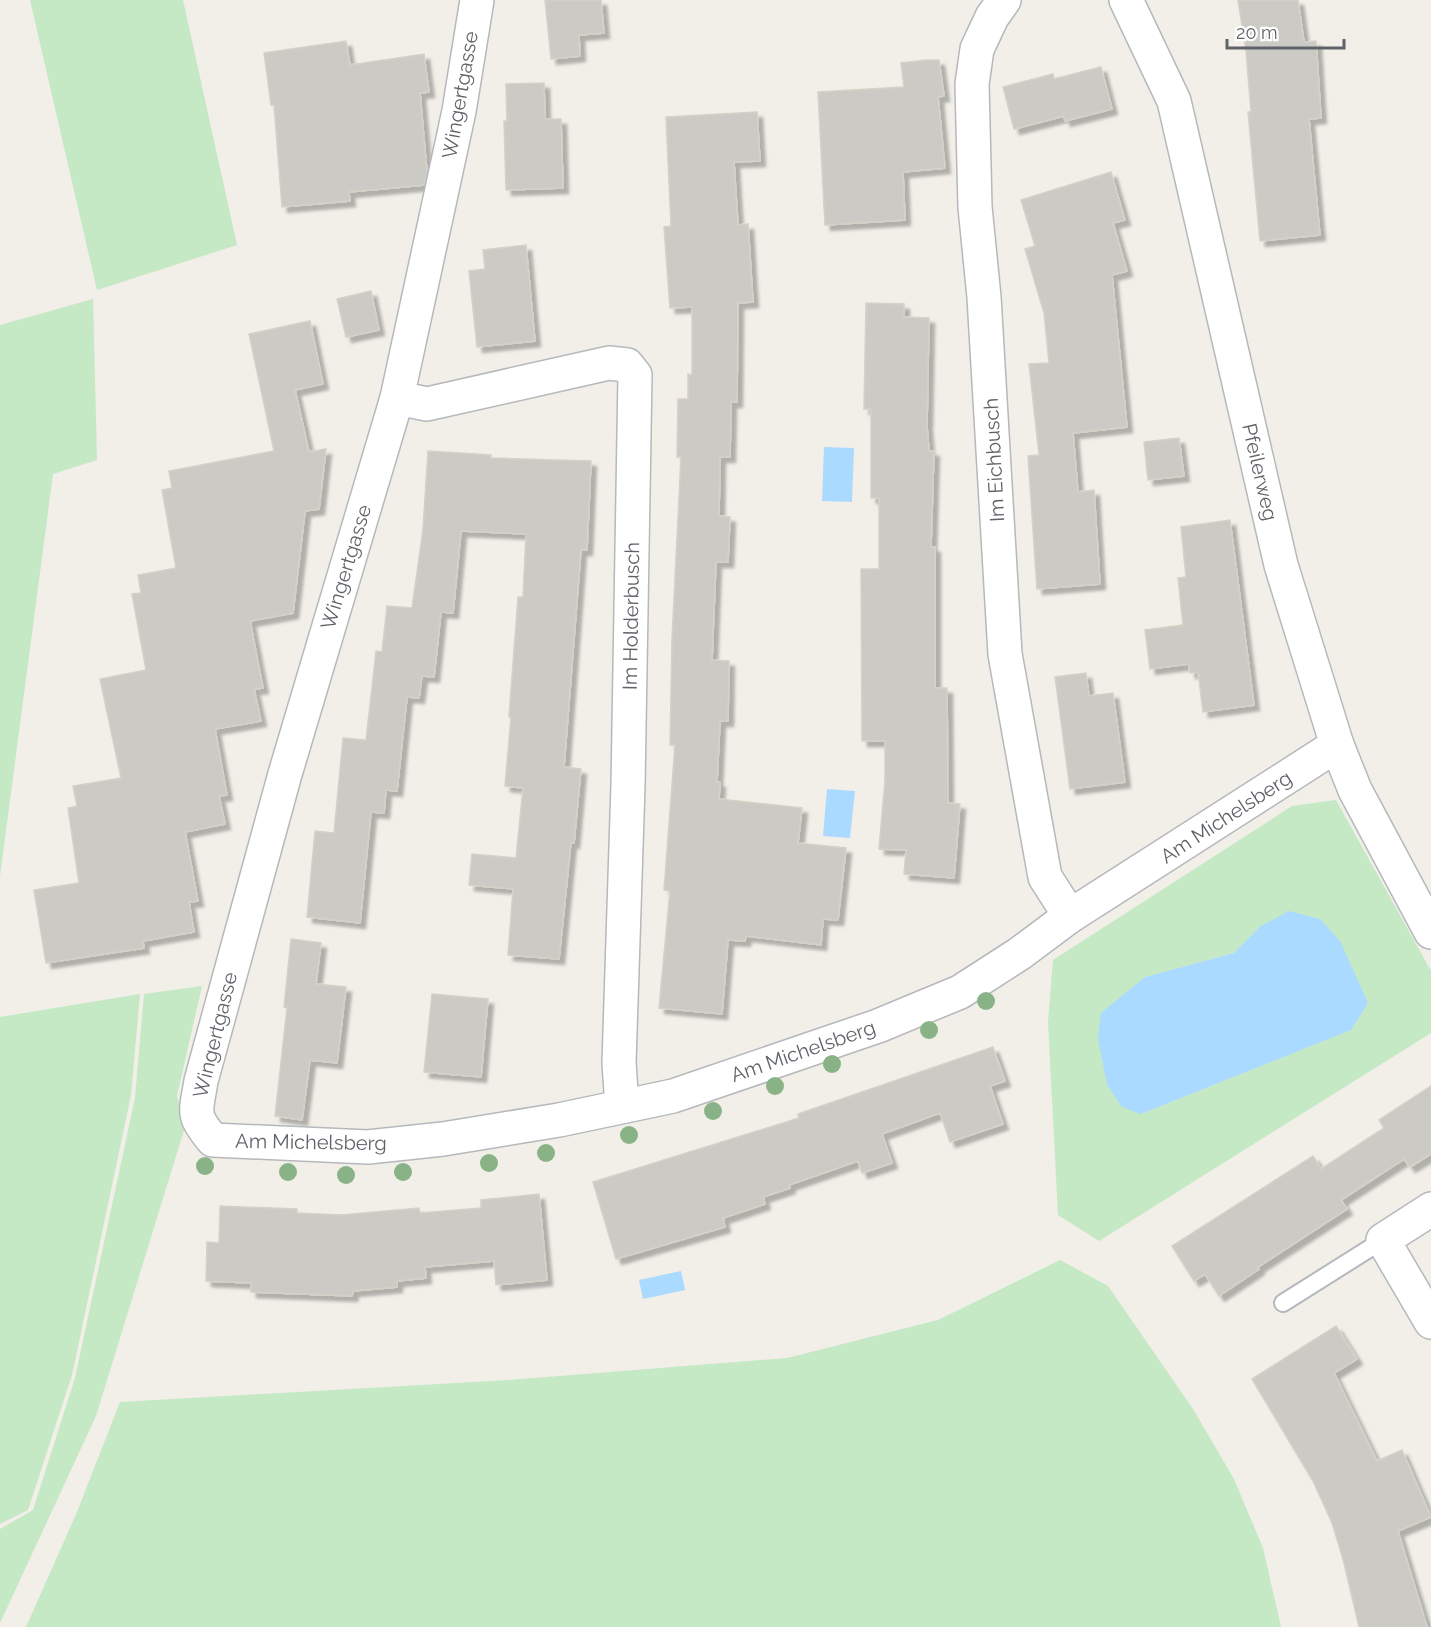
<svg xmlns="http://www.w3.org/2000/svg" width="1431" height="1627" font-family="Raleway,sans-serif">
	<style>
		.green { fill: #c5e8c5; fill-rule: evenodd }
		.water { fill: #aadaff }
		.building { fill: #cccac5; stroke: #d6d1c6; stroke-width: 1.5; filter: url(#shadow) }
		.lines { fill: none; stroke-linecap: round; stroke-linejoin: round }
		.service-casing { stroke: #b5b8bc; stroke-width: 20 }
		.minor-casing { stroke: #b5b8bc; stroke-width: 36 }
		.service { stroke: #fff; stroke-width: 16 }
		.minor { stroke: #fff; stroke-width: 33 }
		.tree { fill: #89b387 }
		.labels { text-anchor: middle; stroke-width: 6; stroke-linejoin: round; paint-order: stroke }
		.street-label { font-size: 20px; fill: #5f6368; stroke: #fff }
	</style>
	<defs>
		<filter id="shadow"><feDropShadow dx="5.5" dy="5.5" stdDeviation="1.5" flood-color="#0004"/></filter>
	</defs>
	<rect width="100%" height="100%" fill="#f1efe8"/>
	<g class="green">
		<path d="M 30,0 L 183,0 L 237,245 L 97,290 Z"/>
		<path d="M 93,299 L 97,460 L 53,474 L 0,876 L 0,325 Z"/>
		<path d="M 1336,800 L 1431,971 L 1431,1033 L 1099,1241 L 1058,1215 L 1048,1022 L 1053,960 L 1292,806 ZM 1234,953 L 1368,1003 L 1350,1030 L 1141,1114 L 1145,977 Z"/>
		<path d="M 202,986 L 177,1096 L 185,1127 L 96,1416 L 0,1623 L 0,1529 L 33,1510 L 75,1378 L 135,1098 L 144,994 Z"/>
		<path d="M 140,994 L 131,1095 L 72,1375 L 28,1510 L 0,1524 L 0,1017 Z"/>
		<path d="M 1060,1260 L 1108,1286 L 1193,1409 L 1234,1479 L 1263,1548 L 1281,1627 L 26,1627 L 77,1512 L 120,1402 L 509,1380 L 787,1358 L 938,1320 Z"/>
	</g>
	<g class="water">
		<path d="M 824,447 L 854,448 L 852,502 L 822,501 Z"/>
		<path d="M 827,789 L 855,791 L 850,838 L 823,836 Z"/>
		<path d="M 1289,911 L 1320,919 L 1340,941 L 1368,1003 L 1351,1030 L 1141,1114 L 1122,1107 L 1107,1085 L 1098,1038 L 1101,1013 L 1145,977 L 1234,953 L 1261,926 Z"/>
		<path d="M 681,1271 L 685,1290 L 643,1299 L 639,1280 Z"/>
	</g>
	<g class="building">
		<path d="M 545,0 L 601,0 L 604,33 L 579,35 L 580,56 L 551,59 Z"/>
		<path d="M 1238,0 L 1298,0 L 1304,42 L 1316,41 L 1321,118 L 1309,119 L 1320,235 L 1260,241 L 1248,112 L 1251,112 L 1246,51 Z"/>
		<path d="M 346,41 L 350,65 L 424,54 L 429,92 L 420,93 L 427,172 L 424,185 L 349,192 L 350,201 L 282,207 L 274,105 L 271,105 L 264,53 Z"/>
		<path d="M 926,60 L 939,60 L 944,96 L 938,97 L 945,168 L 903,172 L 905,220 L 825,225 L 818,92 L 904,87 L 901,63 Z"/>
		<path d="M 1101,67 L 1112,109 L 1065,121 L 1064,116 L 1014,129 L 1003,87 L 1053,74 L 1054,79 Z"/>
		<path d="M 544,83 L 545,119 L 561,119 L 563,188 L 506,190 L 504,121 L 507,121 L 506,84 Z"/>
		<path d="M 757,112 L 760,161 L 734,162 L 738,225 L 748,224 L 753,302 L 738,303 L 737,402 L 731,402 L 730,457 L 720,457 L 719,516 L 730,517 L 728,562 L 716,562 L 712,660 L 729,661 L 728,721 L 720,721 L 717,782 L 720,782 L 719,799 L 802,808 L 798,843 L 846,848 L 838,920 L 823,919 L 821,945 L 746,936 L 745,941 L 728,940 L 722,1014 L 659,1008 L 670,891 L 664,890 L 675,745 L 670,745 L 672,639 L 681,457 L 677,457 L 678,399 L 688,399 L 688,374 L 692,375 L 692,307 L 670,308 L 664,227 L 671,226 L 666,117 Z"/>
		<path d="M 1111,172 L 1125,220 L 1113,223 L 1127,271 L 1112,275 L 1127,427 L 1073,433 L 1078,492 L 1094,490 L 1100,584 L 1037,589 L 1028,456 L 1039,455 L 1029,364 L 1049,363 L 1044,313 L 1025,249 L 1035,246 L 1021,200 Z"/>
		<path d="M 526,245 L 535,341 L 477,347 L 469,271 L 485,269 L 483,250 Z"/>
		<path d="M 371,291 L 379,330 L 346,337 L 337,299 Z"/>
		<path d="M 866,303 L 904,304 L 904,317 L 929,318 L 927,426 L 929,451 L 934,451 L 931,547 L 935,547 L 935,688 L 947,688 L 948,803 L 960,804 L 954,878 L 904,874 L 906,850 L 879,849 L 885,780 L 885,741 L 862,741 L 861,569 L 879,569 L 879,498 L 871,498 L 871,409 L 864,409 Z"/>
		<path d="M 310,321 L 323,384 L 295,390 L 309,452 L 326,449 L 319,509 L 305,511 L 293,613 L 250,621 L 263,688 L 254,689 L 261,721 L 215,729 L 227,795 L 219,796 L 225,824 L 185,832 L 198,901 L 189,902 L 194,932 L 143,941 L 144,948 L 46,963 L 34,890 L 79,883 L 68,808 L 77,806 L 73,786 L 121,778 L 100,679 L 146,670 L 132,594 L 141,593 L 138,575 L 176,568 L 162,490 L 172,488 L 169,471 L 274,451 L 249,334 Z"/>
		<path d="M 1179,438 L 1184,476 L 1148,480 L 1144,442 Z"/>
		<path d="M 428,451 L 491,455 L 491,458 L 591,461 L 587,550 L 581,550 L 564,767 L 581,769 L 574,843 L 571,842 L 559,959 L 508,955 L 513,889 L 469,885 L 472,854 L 516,858 L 523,788 L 505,786 L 511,717 L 509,717 L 518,597 L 523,597 L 526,534 L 461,531 L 453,613 L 441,612 L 434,677 L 422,676 L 419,698 L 407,697 L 397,791 L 386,790 L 384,813 L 371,812 L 360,923 L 307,917 L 315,831 L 334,833 L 343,738 L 366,740 L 376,651 L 382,652 L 387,606 L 412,608 L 423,529 Z"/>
		<path d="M 1230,520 L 1254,705 L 1203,712 L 1198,672 L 1190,673 L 1189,664 L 1150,669 L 1145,630 L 1183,625 L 1178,578 L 1186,577 L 1181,527 Z"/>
		<path d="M 1086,673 L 1089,696 L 1113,693 L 1125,782 L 1070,789 L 1055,677 Z"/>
		<path d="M 291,939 L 321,943 L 316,984 L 346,987 L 337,1063 L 310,1060 L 302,1120 L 275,1116 L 287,1008 L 284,1007 Z"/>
		<path d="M 432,994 L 488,999 L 481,1077 L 424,1072 Z"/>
		<path d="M 993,1047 L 1005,1081 L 990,1086 L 1003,1124 L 950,1142 L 940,1113 L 882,1134 L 892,1163 L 862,1173 L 858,1161 L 789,1185 L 790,1188 L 763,1197 L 765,1204 L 723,1218 L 725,1227 L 616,1259 L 593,1182 L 799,1118 L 798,1114 Z"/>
		<path d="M 1431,1086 L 1431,1154 L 1410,1167 L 1404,1159 L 1341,1200 L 1347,1209 L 1258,1267 L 1259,1269 L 1219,1296 L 1205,1274 L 1194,1281 L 1172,1246 L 1313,1156 L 1321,1169 L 1384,1128 L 1379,1120 Z"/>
		<path d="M 539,1194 L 547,1280 L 496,1285 L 494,1261 L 425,1267 L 426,1278 L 397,1281 L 397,1287 L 353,1291 L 352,1296 L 251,1292 L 251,1283 L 206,1281 L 207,1242 L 219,1243 L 220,1206 L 297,1209 L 297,1213 L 341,1215 L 419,1208 L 420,1213 L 481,1208 L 481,1200 Z"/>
		<path d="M 1336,1326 L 1357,1359 L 1334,1373 L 1377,1461 L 1402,1450 L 1431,1517 L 1398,1531 L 1427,1627 L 1359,1627 L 1343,1559 L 1332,1523 L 1313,1481 L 1252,1379 Z"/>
	</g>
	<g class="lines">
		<defs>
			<path id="service" d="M 1283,1303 L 1383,1240"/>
			<g id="minor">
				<path d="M 477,0 L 459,111 L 397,398 L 285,774 L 201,1081 C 196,1113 191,1114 213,1140 L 368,1147 L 443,1139 L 559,1120 L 673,1096 L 878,1026 L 960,992 L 1019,954 L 1070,916 L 1337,745"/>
				<path d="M 1004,0 L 992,17 L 977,49 L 972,84 L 975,207 L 984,297 L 1005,654 L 1045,877 L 1070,916"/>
				<path d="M 1126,0 L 1174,101 L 1281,565 L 1337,745 L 1355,790 L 1431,932"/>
				<path d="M 397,398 L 427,404 L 609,363 L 627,365 L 635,375 L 628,785 L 619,1063 L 622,1106"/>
				<path d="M 1431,1209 L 1383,1240 L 1431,1322"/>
			</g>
		</defs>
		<use href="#service" class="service-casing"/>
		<use href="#minor" class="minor-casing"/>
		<use href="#service" class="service"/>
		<use href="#minor" class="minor"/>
	</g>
	<g class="tree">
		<circle cx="986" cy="1001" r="9"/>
		<circle cx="929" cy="1030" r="9"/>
		<circle cx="832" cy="1064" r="9"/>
		<circle cx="775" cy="1086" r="9"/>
		<circle cx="713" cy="1111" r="9"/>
		<circle cx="629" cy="1135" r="9"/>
		<circle cx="546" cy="1153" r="9"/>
		<circle cx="489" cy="1163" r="9"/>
		<circle cx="205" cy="1166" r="9"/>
		<circle cx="288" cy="1172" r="9"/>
		<circle cx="403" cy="1172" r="9"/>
		<circle cx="346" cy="1175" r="9"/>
	</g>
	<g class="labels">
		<g class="street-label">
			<text transform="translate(460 95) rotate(-80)" y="7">Wingertgasse</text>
			<text transform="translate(994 460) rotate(-93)" y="7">Im Eichbusch</text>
			<text transform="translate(1260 472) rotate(77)" y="7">Pfeilerweg</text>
			<text transform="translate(346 567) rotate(-73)" y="7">Wingertgasse</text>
			<text transform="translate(631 616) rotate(-89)" y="7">Im Holderbusch</text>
			<text transform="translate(1226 817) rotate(-33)" y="7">Am Michelsberg</text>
			<text transform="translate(215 1035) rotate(-76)" y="7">Wingertgasse</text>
			<text transform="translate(803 1051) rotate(-19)" y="7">Am Michelsberg</text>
			<text transform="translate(311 1142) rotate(1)" y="7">Am Michelsberg</text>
		</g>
	</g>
	<path d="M1227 39v9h117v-9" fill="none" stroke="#5f6368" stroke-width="3"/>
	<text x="1236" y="39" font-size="18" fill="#5f6368" stroke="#ffffff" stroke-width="4.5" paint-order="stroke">20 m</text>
</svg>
